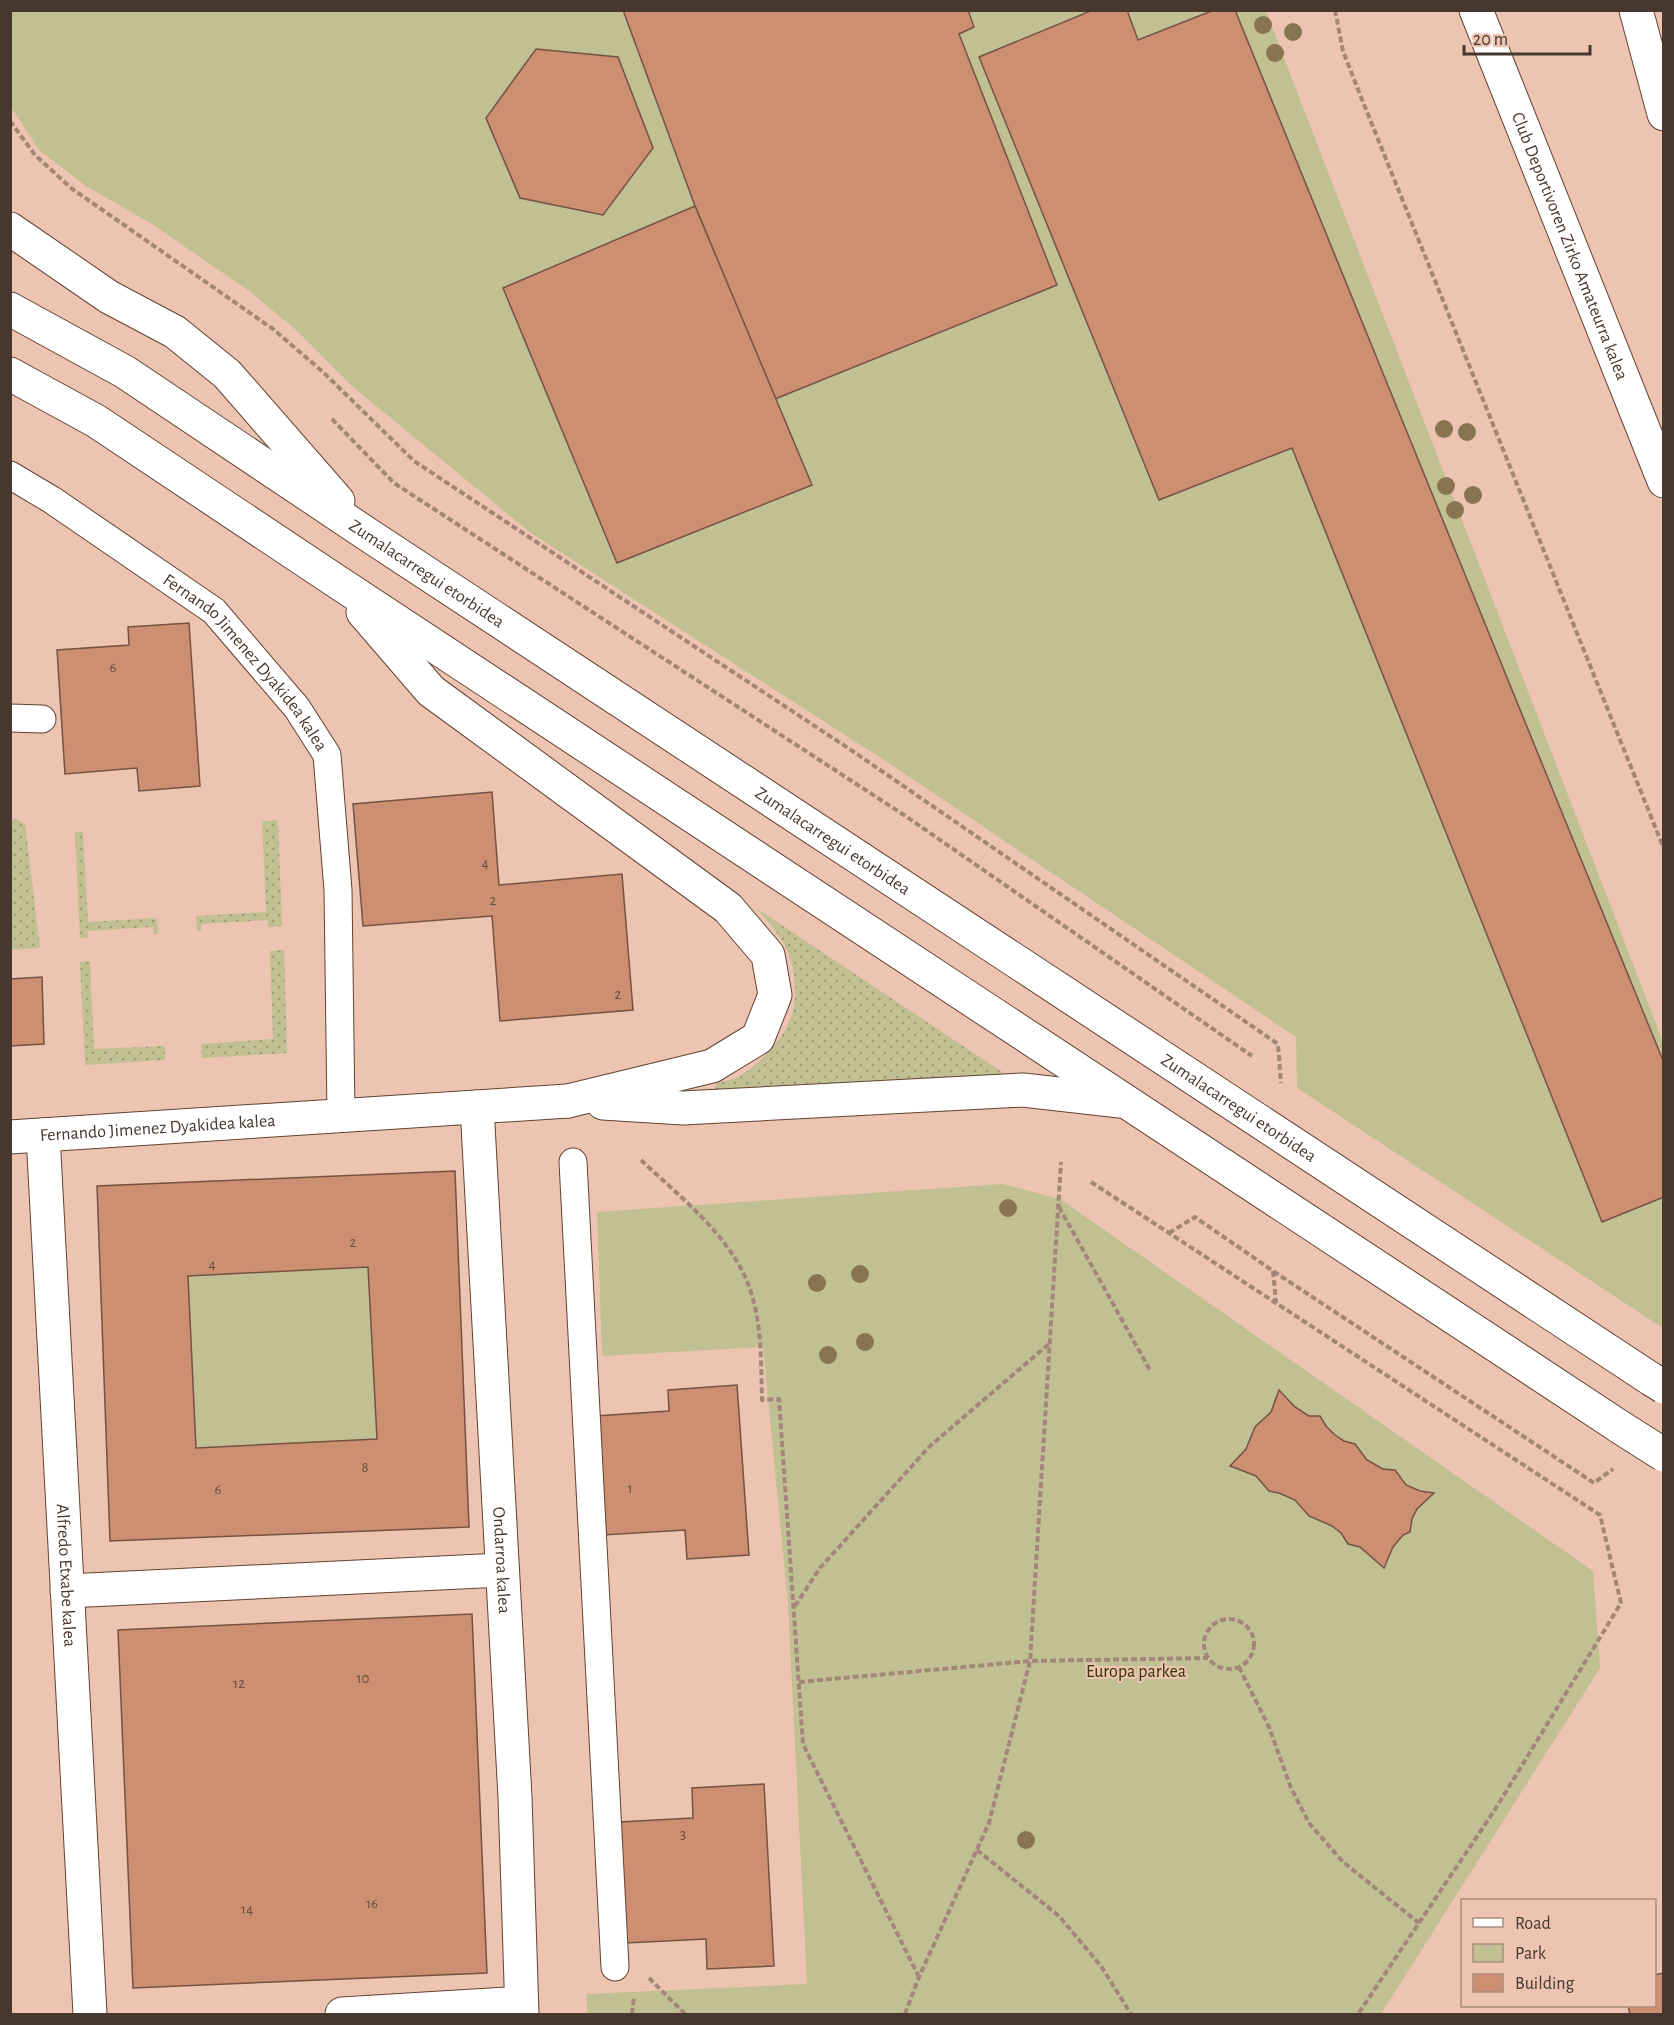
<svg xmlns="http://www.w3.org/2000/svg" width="1674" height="2025" font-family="'Alegreya Sans',sans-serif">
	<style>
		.grass { fill: url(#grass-dots) }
		.green { fill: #c1c093 }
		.building { fill: #cc8f72; stroke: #755242; stroke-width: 1.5; fill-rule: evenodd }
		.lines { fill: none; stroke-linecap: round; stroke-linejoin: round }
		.pedestrian-casing { stroke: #634232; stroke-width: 29 }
		.minor-casing { stroke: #634232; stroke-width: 35 }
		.primary-casing { stroke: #634232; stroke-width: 35 }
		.path { stroke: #a48678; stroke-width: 4; stroke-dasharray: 6 3; stroke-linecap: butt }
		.pedestrian { stroke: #fff; stroke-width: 27 }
		.minor { stroke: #fff; stroke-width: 33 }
		.primary { stroke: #fff; stroke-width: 33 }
		.primary-bridge-casing { stroke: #634232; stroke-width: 35; stroke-linecap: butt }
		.primary-bridge { stroke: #fff; stroke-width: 33 }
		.tree { fill: #887450 }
		.labels { text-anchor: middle; stroke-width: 4.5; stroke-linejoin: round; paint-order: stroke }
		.number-label { font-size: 15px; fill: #684d40 }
		.street-label { font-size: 18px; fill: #47372f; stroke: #ecc4b1 }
		.park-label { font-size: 18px; fill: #363300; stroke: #ecc4b1 }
	</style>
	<defs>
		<pattern id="grass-dots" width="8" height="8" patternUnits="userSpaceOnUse" patternTransform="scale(1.5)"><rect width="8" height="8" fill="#c1c093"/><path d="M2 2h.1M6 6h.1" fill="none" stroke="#9f9d78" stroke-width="1.8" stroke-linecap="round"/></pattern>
	</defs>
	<rect width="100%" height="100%" fill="#ecc4b1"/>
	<g class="grass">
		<path d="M 17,819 L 25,824 L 40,948 L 11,950 L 12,820 Z"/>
		<path d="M 278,820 L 282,926 L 268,927 L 268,920 L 201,924 L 201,931 L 197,931 L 196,916 L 266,912 L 262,821 Z"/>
		<path d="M 75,832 L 83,832 L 88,922 L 157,918 L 158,934 L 154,934 L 153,927 L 88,931 L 88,937 L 80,938 Z"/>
		<path d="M 756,908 L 1005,1074 L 715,1093 L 716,1083 C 723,1081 732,1081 738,1077 C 756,1067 783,1040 790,1020 C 797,1003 796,979 791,961 C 786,941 770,924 756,908 Z"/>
		<path d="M 284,950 L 287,1053 L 202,1058 L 201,1044 L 273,1039 L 270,951 Z"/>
		<path d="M 90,961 L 94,1049 L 165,1046 L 165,1060 L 85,1065 L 80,962 Z"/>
	</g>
	<g class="green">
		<path d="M 10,11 L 1266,11 L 1663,1042 L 1663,1328 L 1297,1088 L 1296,1037 L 887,762 L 531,533 L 353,387 L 296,330 L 252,293 L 152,224 L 86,186 L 39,150 L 11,107 Z"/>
		<path d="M 1003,1184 L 1060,1199 L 1593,1571 L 1600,1668 L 1381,2014 L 587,2014 L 587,1994 L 807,1984 L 788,1604 L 763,1347 L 602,1356 L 597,1212 Z"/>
		<path d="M 368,1267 L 377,1439 L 196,1448 L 188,1276 Z"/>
	</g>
	<g class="building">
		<path d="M 623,10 L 968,10 L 974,27 L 959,34 L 1057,285 L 775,399 L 695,206 Z"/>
		<path d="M 1093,10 L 1127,10 L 1138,40 L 1214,10 L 1235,10 L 1664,1063 L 1664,1197 L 1602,1222 L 1292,448 L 1159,500 L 979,57 Z"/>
		<path d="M 536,49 L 618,57 L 653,148 L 603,215 L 520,198 L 486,118 Z"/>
		<path d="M 695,206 L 812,485 L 617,563 L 503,288 Z"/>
		<path d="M 189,623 L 200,786 L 139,791 L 137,768 L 65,774 L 57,650 L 129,645 L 128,627 Z"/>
		<path d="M 492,792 L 499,885 L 622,874 L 633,1010 L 500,1021 L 492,916 L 363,926 L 353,804 Z"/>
		<path d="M 42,977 L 44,1044 L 10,1046 L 10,979 Z"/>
		<path d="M 455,1171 L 469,1527 L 110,1541 L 97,1186 ZM 368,1267 L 377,1439 L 196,1448 L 188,1276 Z"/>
		<path d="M 737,1385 L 749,1555 L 687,1559 L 685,1530 L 603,1535 L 595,1416 L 669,1411 L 668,1390 Z"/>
		<path d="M 1279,1390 L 1295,1407 L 1309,1416 L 1320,1416 L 1326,1426 L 1335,1435 L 1344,1441 L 1355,1444 L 1367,1460 L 1383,1469 L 1395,1470 L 1406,1485 L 1420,1491 L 1434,1493 L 1417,1509 L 1412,1519 L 1410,1532 L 1403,1535 L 1393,1547 L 1384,1568 L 1360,1547 L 1348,1544 L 1341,1533 L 1332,1526 L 1309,1516 L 1295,1500 L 1279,1493 L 1269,1491 L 1256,1476 L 1230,1466 L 1246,1449 L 1255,1427 L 1271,1412 Z"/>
		<path d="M 472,1614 L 487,1973 L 133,1988 L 118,1630 Z"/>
		<path d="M 764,1784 L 774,1966 L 707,1969 L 706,1939 L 626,1943 L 619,1822 L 693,1818 L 692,1788 Z"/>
		<path d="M 1664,1973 L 1664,2014 L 1630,2014 L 1628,2006 L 1654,2006 L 1654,1975 Z"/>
	</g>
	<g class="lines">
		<defs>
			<g id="pedestrian">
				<path id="s1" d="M 10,475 L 52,500 L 214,611 L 297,708 L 327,755 L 338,890 L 341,1115"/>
				<path d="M 10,718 L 42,719"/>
				<path d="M 573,1162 L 615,1967"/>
			</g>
			<g id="minor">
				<path id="s2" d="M 1476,10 L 1664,481"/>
				<path d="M 1636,10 L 1664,114"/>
				<path id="s3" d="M 477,1107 L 515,1797 L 522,2014"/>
				<path id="s4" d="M 43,1135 L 90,2014"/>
				<path id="s5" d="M 10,1137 L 568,1101"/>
				<path d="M 67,1591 L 502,1570"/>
				<path d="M 342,2014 L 521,2003"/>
			</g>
			<g id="primary">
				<path d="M 10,229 L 109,297 L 175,332 L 227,374 L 338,501"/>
				<path id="s6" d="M 10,309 L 125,372 L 367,534 L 1651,1379"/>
				<path d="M 10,374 L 96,421 L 336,581 L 1620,1427"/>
				<path d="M 363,612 L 431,691 L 728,908 L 768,955 L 775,995 L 758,1038 L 712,1066 L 568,1101"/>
				<path d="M 603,1103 L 683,1108 L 1023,1090 L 1120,1101"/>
			</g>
		</defs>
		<use href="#pedestrian" class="pedestrian-casing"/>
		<use href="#minor" class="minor-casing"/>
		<use href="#primary" class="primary-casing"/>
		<g class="path">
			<path d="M 1335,10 L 1343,51 L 1359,92 L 1664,849"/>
			<path d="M 10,121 L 35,155 L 71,188 L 273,329 L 323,372 L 414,461 L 854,752 L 1278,1044 L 1281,1083"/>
			<path d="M 332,419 L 394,483 L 904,815 L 1252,1056"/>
			<path d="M 641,1160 C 683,1200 738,1241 753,1299 C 762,1332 761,1366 762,1400 L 779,1399 L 803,1744 L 919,1977"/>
			<path d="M 1091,1182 L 1600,1515 L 1621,1603 L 1496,1808 L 1358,2014"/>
			<path d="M 1059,1207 L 1151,1372"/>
			<path d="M 1169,1233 L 1195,1217 L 1273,1271 L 1594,1483 L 1613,1469"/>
			<path d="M 1273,1271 L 1276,1302"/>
			<path d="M 795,1606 L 820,1568 L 930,1446 L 1050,1343"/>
			<circle cx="1229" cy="1644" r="25"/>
			<path d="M 1239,1667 L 1269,1727 L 1291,1788 L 1309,1823 L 1343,1862 L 1419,1923"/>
			<path d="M 799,1682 L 1030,1661 L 1208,1658"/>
			<path d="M 977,1850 L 1059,1916 L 1101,1966 L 1131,2014"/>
			<path d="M 649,1978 L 685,2014"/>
			<path d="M 632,2014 L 634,1997"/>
			<path d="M 905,2014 L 919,1977 L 989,1823 L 1030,1661 L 1061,1162"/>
		</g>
		<use href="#pedestrian" class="pedestrian"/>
		<use href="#minor" class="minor"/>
		<use href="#primary" class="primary"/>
		<defs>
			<g id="primary-bridge">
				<path d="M 1651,1379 L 1664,1387"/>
				<path d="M 1620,1427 L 1664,1455"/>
			</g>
		</defs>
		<use href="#primary-bridge" class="primary-bridge-casing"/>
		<use href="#primary-bridge" class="primary-bridge"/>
	</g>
	<g class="tree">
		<circle cx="1263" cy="25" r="9"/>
		<circle cx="1293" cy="32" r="9"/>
		<circle cx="1275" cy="53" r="9"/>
		<circle cx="1444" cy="429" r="9"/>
		<circle cx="1467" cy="432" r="9"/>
		<circle cx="1446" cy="486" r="9"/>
		<circle cx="1473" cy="495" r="9"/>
		<circle cx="1455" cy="510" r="9"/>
		<circle cx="1008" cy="1208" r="9"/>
		<circle cx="860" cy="1274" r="9"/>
		<circle cx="817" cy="1283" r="9"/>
		<circle cx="865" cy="1342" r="9"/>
		<circle cx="828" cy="1355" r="9"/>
		<circle cx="1026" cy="1840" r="9"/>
	</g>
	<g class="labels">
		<g class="number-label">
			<text x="113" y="672">6</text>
			<text x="485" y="868">4</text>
			<text x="493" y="905">2</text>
			<text x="618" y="999">2</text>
			<text x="353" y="1247">2</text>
			<text x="212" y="1269">4</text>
			<text x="365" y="1472">8</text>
			<text x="630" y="1493">1</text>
			<text x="218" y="1494">6</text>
			<text x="363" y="1683">10</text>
			<text x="239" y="1688">12</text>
			<text x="683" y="1839">3</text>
			<text x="372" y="1908">16</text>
			<text x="247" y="1914">14</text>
		</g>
		<g class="street-label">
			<text dy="6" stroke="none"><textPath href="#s2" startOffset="254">Club Deportivoren Zirko Amateurra kalea</textPath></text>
			<text dy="6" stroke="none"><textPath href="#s6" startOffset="494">Zumalacarregui etorbidea</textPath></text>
			<text dy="6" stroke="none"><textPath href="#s1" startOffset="304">Fernando Jimenez Dyakidea kalea</textPath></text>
			<text dy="6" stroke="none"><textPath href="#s6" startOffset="980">Zumalacarregui etorbidea</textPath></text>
			<text dy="6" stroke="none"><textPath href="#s6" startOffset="1466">Zumalacarregui etorbidea</textPath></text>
			<text dy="6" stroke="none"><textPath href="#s5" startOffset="148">Fernando Jimenez Dyakidea kalea</textPath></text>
			<text dy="6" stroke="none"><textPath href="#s3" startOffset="454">Ondarroa kalea</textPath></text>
			<text dy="6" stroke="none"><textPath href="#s4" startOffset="441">Alfredo Etxabe kalea</textPath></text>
		</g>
		<g class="park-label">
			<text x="1136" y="1677">Europa parkea</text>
		</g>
	</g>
	<rect width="1674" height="2025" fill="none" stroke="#47372f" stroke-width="24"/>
	<rect x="1461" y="1899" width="195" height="108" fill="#ecc4b1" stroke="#aa8c7d" stroke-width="1.5"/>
	<rect x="1473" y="1918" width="30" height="9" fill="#ffffff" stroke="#aa8c7d" stroke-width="1.5"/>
	<text x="1515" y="1929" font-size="18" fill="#47372f">Road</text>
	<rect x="1473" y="1944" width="30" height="18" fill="#c1c093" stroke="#aa8c7d" stroke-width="1.5"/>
	<text x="1515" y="1959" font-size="18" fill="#47372f">Park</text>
	<rect x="1473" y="1974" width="30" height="18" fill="#cc8f72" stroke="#aa8c7d" stroke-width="1.5"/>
	<text x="1515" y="1989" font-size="18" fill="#47372f">Building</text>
	<path d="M1464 45v9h126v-9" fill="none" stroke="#47372f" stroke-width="3"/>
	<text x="1473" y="45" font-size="18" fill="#47372f" stroke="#ecc4b1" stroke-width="4.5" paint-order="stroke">20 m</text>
</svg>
